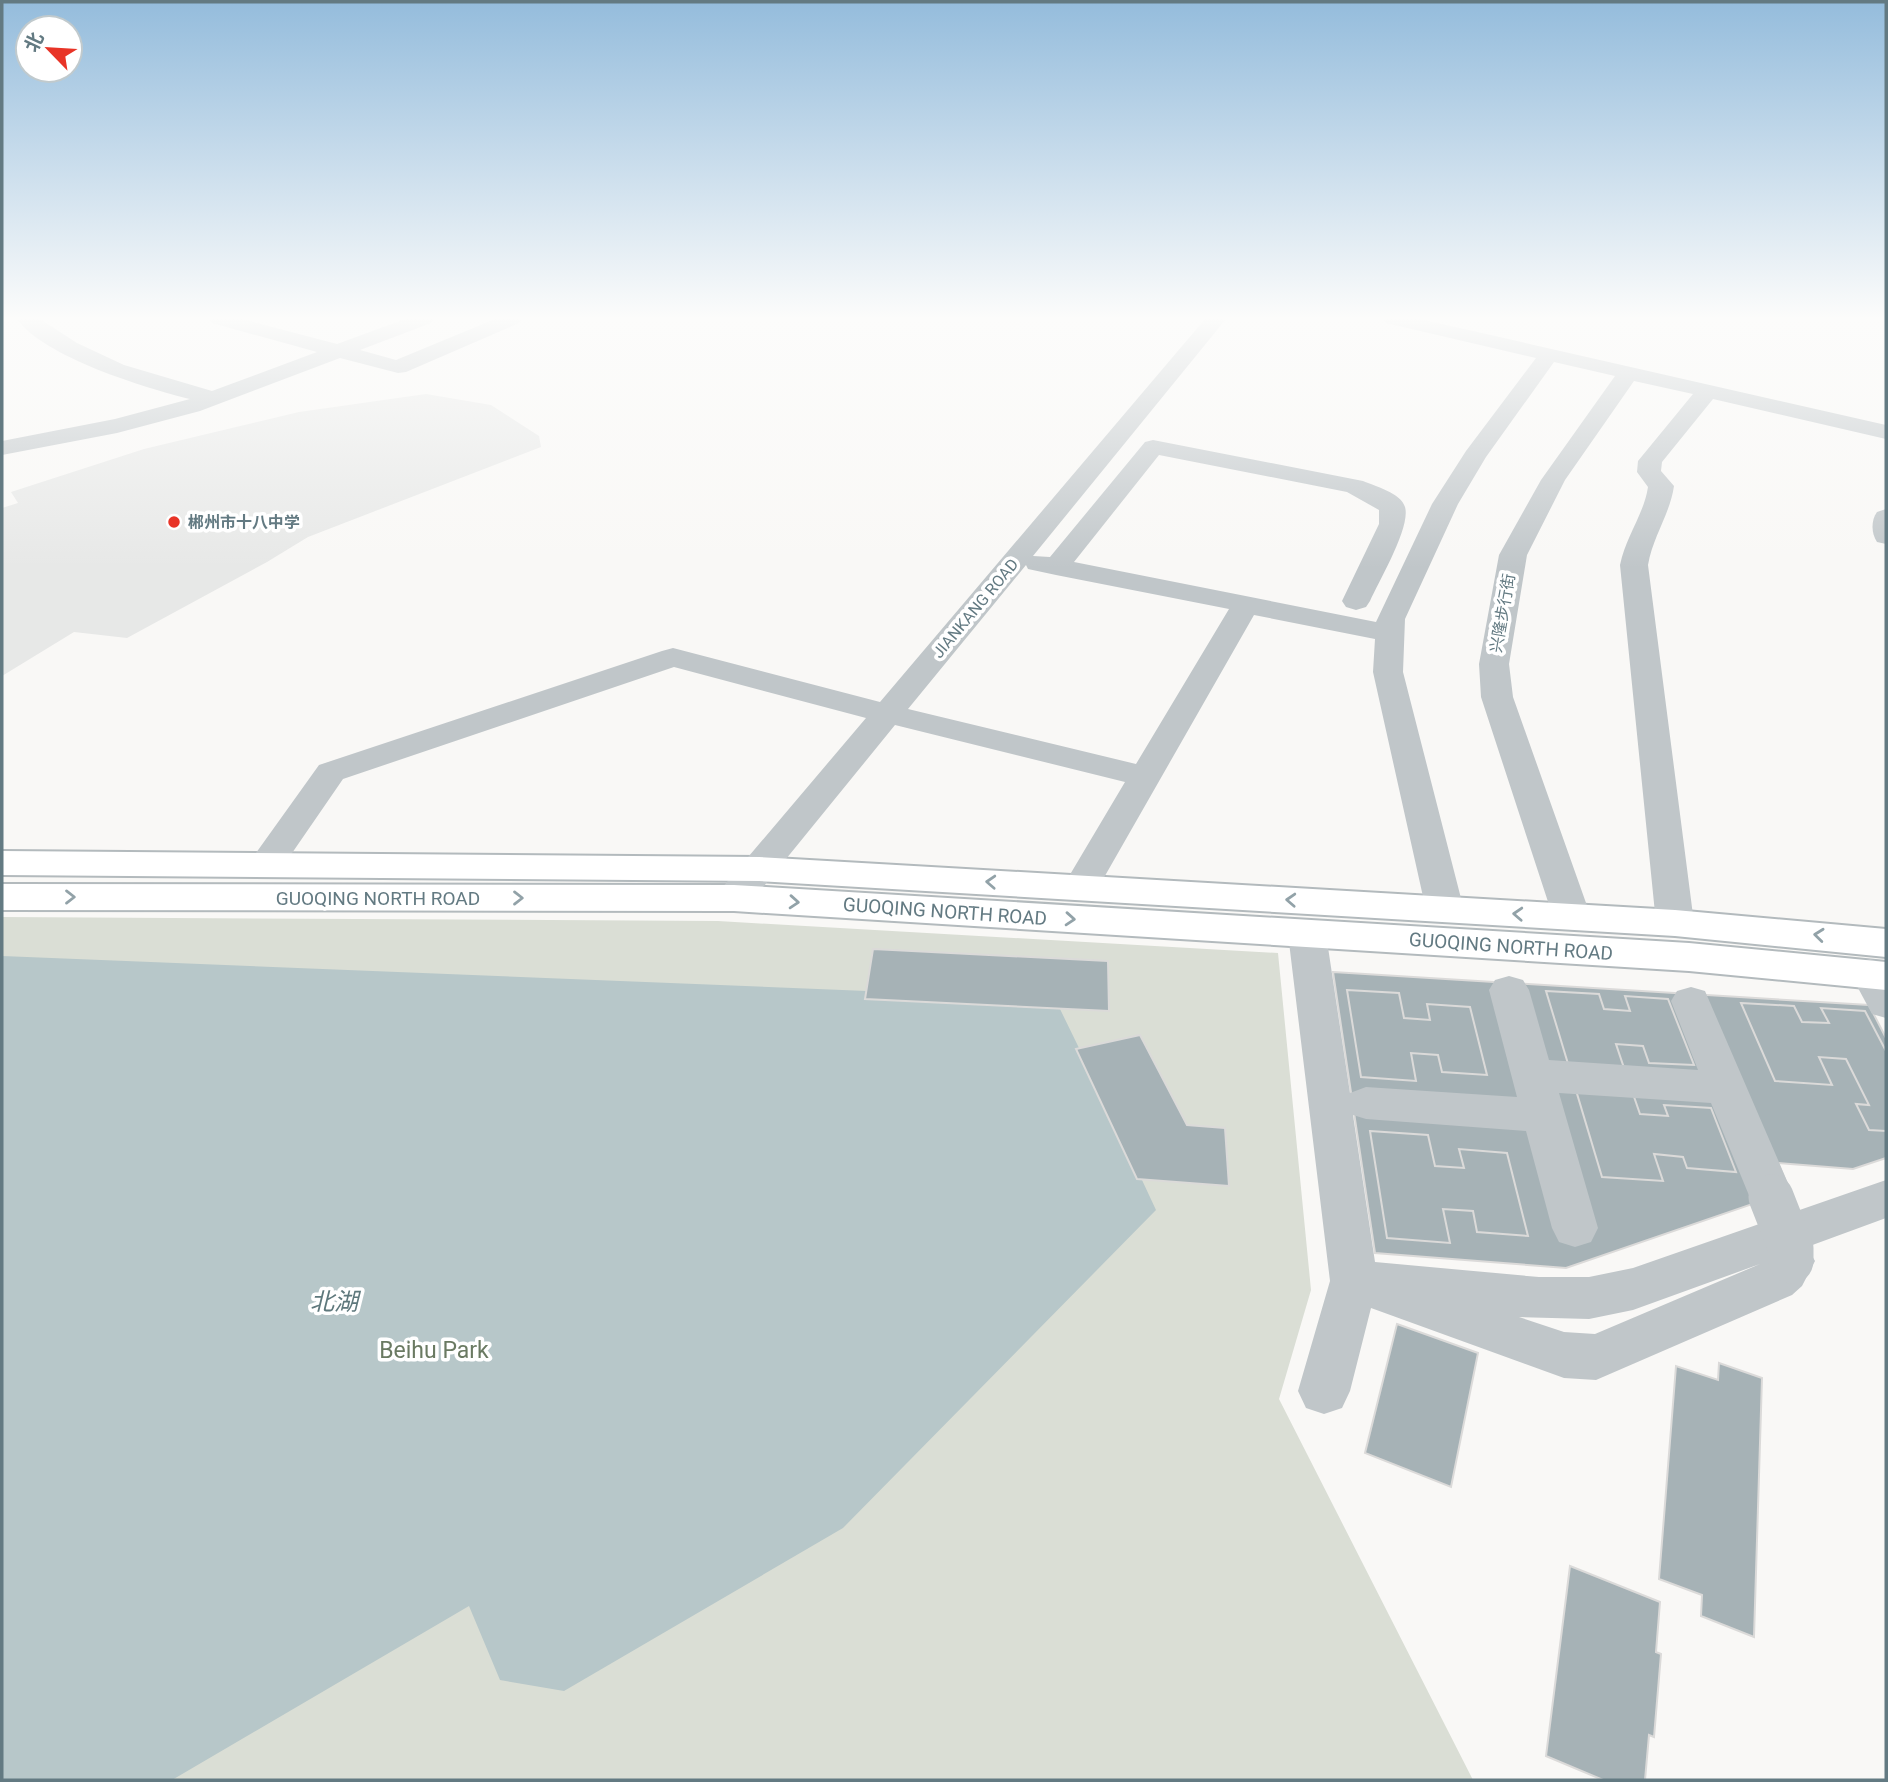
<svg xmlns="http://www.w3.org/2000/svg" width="1888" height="1782" font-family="Roboto,'Noto Sans SC',sans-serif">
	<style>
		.built { fill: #e7e8e7 }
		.green { fill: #daded5 }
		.water { fill: #b7c7c9 }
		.building { fill: #a6b2b6; stroke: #dbdad9; stroke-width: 2 }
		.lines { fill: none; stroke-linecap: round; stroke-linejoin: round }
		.major-casing { stroke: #b3babd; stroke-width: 4 }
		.minor { fill: #c0c6c9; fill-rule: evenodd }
		.major { fill: #fff; fill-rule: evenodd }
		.minor-bridge { stroke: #c0c6c9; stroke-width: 45 }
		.oneway { stroke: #92a2a8 }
		.poi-dot { fill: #e83427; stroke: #fff; stroke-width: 2.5 }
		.labels { text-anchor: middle; stroke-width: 7; stroke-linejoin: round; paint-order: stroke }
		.far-poi-label { font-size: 16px; font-weight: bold; fill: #637a82; stroke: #fff; text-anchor: start }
		.far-street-label { font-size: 16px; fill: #637a82; stroke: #fff }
		.street-label { font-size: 19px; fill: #637a82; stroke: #fff }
		.near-park-label { font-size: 23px; fill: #6a7a62; stroke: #fff }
		.near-water-label { font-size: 24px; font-style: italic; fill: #5e787c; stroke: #fff }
	</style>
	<rect width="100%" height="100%" fill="#f9f8f6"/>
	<path class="built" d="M 426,394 L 491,405 L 539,436 L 541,447 L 308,537 L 267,562 L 127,638 L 74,632 L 2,676 L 2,508 L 18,503 L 11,492 L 144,449 L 299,412 Z"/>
	<path class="green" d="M 2,917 L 718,921 L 1278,953 L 1311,1290 L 1279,1399 L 1473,1780 L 2,1780 Z"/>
	<path class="water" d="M 2,956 L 867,991 L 866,999 L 1060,1009 L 1079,1048 L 1076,1050 L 1137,1179 L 1142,1180 L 1156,1210 L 843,1528 L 564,1691 L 500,1680 L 469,1606 L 172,1780 L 2,1780 Z"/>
	<g class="building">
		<path d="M 873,949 L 1108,961 L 1109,1011 L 865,999 Z"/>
		<path d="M 1333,972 L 1869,1005 L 1886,1038 L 1886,1158 L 1853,1169 L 1778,1163 L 1790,1191 L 1566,1268 L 1375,1253 Z"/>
		<path d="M 1347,990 L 1399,993 L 1404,1018 L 1430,1020 L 1427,1004 L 1470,1007 L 1487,1075 L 1442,1072 L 1438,1055 L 1411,1053 L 1416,1081 L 1361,1077 Z"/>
		<path d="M 1546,991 L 1599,994 L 1604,1009 L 1630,1011 L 1625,996 L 1668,999 L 1694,1065 L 1649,1063 L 1643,1046 L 1616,1044 L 1625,1071 L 1569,1067 Z"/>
		<path d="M 1741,1003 L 1794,1006 L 1802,1022 L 1829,1023 L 1821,1008 L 1865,1011 L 1886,1051 L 1886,1131 L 1869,1130 L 1856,1104 L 1869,1105 L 1846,1059 L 1819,1057 L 1832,1085 L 1775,1081 Z"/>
		<path d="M 1140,1035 L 1187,1125 L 1225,1128 L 1229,1186 L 1137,1179 L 1076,1049 Z"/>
		<path d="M 1575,1087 L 1632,1091 L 1640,1114 L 1668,1116 L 1664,1105 L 1711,1108 L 1736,1172 L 1687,1168 L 1683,1157 L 1654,1154 L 1663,1181 L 1602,1177 Z"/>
		<path d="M 1370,1131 L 1428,1135 L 1435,1166 L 1464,1168 L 1459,1149 L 1507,1153 L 1528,1236 L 1477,1232 L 1473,1211 L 1443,1209 L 1450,1243 L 1387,1238 Z"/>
		<path d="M 1397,1324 L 1478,1353 L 1451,1487 L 1365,1453 Z"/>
		<path d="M 1719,1363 L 1762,1378 L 1754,1637 L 1701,1616 L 1702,1595 L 1659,1579 L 1676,1366 L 1718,1380 Z"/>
		<path d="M 1570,1566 L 1660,1602 L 1656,1652 L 1661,1654 L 1654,1737 L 1649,1735 L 1645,1780 L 1603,1780 L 1546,1756 Z"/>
	</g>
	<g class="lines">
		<defs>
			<g id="major">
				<path d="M 2,851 L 759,857 L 1675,910 L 1886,929 L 1886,957 L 1675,936 L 759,881 L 2,875 Z"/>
				<path d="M 2,884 L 734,885 L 1689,943 L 1886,962 L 1886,990 L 1689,971 L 734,911 L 2,910 Z"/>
			</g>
		</defs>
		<use href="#major" class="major-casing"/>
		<g class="minor">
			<path d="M 17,319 L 40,319 L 77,343 L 124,365 L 212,391 L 317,352 L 212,323 L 209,319 L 242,319 L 337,344 L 405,319 L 434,319 L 431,323 L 360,350 L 396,360 L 495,319 L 522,319 L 519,323 L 406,372 L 398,373 L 340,358 L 200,411 L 117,433 L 2,455 L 2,441 L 115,419 L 190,399 C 145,388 44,357 17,319 Z"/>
			<path d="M 1205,319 L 1226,319 L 1033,556 L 1050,557 L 1145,442 L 1153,440 L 1363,481 C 1375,486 1401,493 1405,507 C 1411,527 1379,581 1370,601 L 1366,607 L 1356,610 L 1346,607 L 1342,601 L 1379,524 L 1379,510 L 1347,492 L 1159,455 L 1074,562 L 1376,622 L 1432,504 L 1466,451 L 1536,358 L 1386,323 L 1383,319 L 1420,319 L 1886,425 L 1886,439 L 1713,399 L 1662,462 L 1661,471 L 1674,486 C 1670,514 1653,536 1648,565 L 1694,923 L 1688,932 L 1675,936 L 1662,932 L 1656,923 L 1620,565 C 1626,536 1644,514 1648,487 L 1637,472 L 1638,461 L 1693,394 L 1634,381 L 1565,480 L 1527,555 L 1509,664 L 1513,697 L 1591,917 L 1585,926 L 1572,930 L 1559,926 L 1553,917 L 1481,697 L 1479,664 L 1499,555 L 1541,480 L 1615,376 L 1554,362 L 1486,457 L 1458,504 L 1405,619 L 1403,672 L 1464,910 L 1458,919 L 1445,922 L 1432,919 L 1426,910 L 1373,672 L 1375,639 L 1254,615 L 1098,888 L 1093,896 L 1080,900 L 1067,896 L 1062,888 L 1125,782 L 895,725 L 747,907 L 734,910 L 721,907 L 716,898 L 721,889 L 866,718 L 674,667 L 343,779 L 279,872 L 266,876 L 253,872 L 248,864 L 319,765 L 662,651 L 673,648 L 880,702 ZM 1026,565 L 1028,569 L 1056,575 L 1229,609 L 1136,764 L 908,709 Z"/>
			<path d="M 1886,509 L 1886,544 L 1877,542 C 1871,533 1871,520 1877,512 Z"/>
			<path d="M 1307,921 L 1320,925 L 1326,934 L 1350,1093 L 1366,1087 L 1517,1097 L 1489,990 L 1495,980 L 1509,976 L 1523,980 L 1529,990 L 1549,1060 L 1698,1070 L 1671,1001 L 1677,991 L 1691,987 L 1705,991 L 1794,1197 L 1787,1210 L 1771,1216 L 1755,1210 L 1711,1103 L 1559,1093 L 1598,1228 L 1591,1242 L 1575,1247 L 1559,1242 L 1552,1228 L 1526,1131 L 1366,1119 L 1353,1115 L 1375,1262 L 1539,1277 L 1589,1277 L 1633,1268 L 1886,1180 L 1886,1218 L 1807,1247 L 1815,1261 L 1802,1286 L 1792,1295 L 1596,1380 L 1564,1378 L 1371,1308 L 1350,1391 L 1342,1408 L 1324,1414 L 1306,1408 L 1298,1391 L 1330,1281 L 1288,934 L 1294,925 ZM 1760,1264 L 1595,1334 L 1564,1332 L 1519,1317 L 1589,1319 L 1633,1310 Z"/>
			<path d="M 1870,959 L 1884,963 L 1886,967 L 1886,1018 L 1872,1014 L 1850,973 L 1856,963 Z"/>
		</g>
		<use href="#major" class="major"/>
		<path class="minor-bridge" d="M 1771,1197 L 1791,1248 L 1791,1261"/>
	</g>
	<defs><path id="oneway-chevron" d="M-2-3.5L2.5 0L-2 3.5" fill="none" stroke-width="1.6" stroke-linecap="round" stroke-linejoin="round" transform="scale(1.75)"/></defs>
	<g class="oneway">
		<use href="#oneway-chevron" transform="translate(991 882) rotate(-177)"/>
		<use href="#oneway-chevron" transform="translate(70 897)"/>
		<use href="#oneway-chevron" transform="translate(518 898)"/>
		<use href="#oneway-chevron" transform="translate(1291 900) rotate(-177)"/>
		<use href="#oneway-chevron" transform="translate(794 902) rotate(4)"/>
		<use href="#oneway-chevron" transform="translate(1518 914) rotate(-177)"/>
		<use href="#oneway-chevron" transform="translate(1070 919) rotate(4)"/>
		<use href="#oneway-chevron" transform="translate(1819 935) rotate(-174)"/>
	</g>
	<linearGradient id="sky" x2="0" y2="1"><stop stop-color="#94bcdc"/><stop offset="0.56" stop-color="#fcfcfb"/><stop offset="1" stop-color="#fcfcfb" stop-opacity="0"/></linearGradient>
	<rect width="1888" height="568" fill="url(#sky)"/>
	<circle class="poi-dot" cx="174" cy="522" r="7"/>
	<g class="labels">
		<g class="far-poi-label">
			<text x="188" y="528">郴州市十八中学</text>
		</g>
		<g class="far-street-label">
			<text transform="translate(975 608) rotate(-50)" y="6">JIANKANG ROAD</text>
			<text transform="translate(1502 613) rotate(-80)" y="6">兴隆步行街</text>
		</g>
		<g class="street-label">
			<text x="378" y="905">GUOQING NORTH ROAD</text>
			<text transform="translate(945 911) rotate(4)" y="7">GUOQING NORTH ROAD</text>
			<text transform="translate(1511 946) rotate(4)" y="7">GUOQING NORTH ROAD</text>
		</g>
		<g class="near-park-label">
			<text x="434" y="1358">Beihu Park</text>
		</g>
		<g class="near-water-label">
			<text x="334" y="1310">北湖</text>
		</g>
	</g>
	<rect width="1888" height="1782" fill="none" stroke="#637a82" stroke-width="7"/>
	<g transform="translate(49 49) rotate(295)"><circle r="33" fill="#ffffff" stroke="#c1cacd" stroke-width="2"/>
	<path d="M0-5L12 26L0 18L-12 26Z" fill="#e83427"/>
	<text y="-10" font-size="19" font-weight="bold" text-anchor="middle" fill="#637a82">北</text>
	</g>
</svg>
